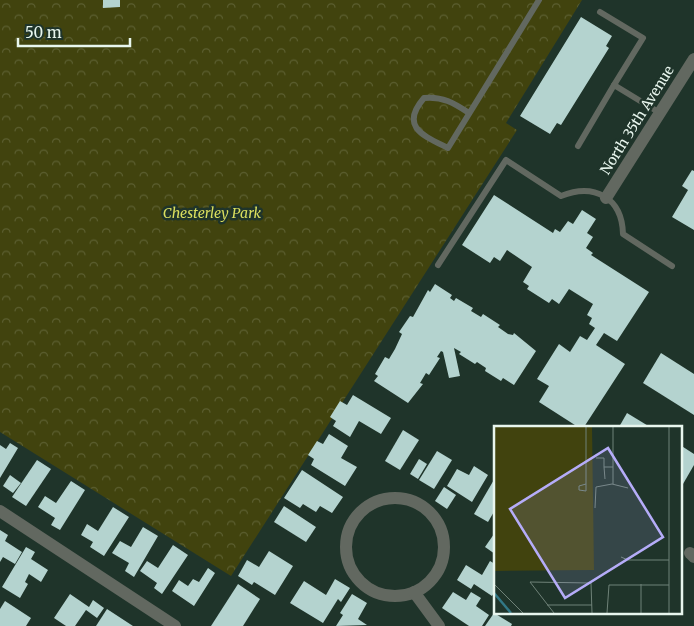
<svg xmlns="http://www.w3.org/2000/svg" width="694" height="626" font-family="Merriweather,serif">
	<style>
		.park { fill: url(#park-crowns) }
		.building { fill: #b4d3cf }
		.lines { fill: none; stroke-linecap: round; stroke-linejoin: round }
		.service { stroke: #626860; stroke-width: 6 }
		.minor { stroke: #626860; stroke-width: 12 }
		.labels { text-anchor: middle; stroke-width: 5; stroke-linejoin: round; paint-order: stroke }
		.street-label { font-size: 14px; fill: #e8f6ee; stroke: #1f342a }
		.park-label { font-size: 14px; font-style: italic; fill: #dadf5e; stroke: #1f342a }
		.inset-river { fill: none; stroke: #327886; stroke-width: 2.5 }
		.inset-road { fill: none; stroke: #6f8278; stroke-width: 1 }
		.view { fill: #b5acf8; fill-opacity: 0.15; stroke: #b5acf8; stroke-width: 2.5 }
		.inset-edge { fill: none; stroke: #e8f6ee; stroke-width: 2.5 }
	</style>
	<defs>
		<pattern id="park-crowns" width="20" height="18" patternUnits="userSpaceOnUse" patternTransform="scale(1.25)"><rect width="20" height="18" fill="#41430e"/><path d="M2 6a3 3 0 1 1 6 0M12 15a3 3 0 1 1 6 0" fill="none" stroke="#5c5f31"/></pattern>
	</defs>
	<rect width="100%" height="100%" fill="#1f342a"/>
	<path class="park" d="M 0,0 L 582,0 L 506,123 L 517,130 L 231,576 L 0,432 Z"/>
	<g class="building">
		<path d="M 103,0 L 120,0 L 120,7 L 103,8 Z"/>
		<path d="M 581,17 L 612,36 L 606,46 L 609,48 L 561,125 L 557,123 L 550,134 L 520,116 Z"/>
		<path d="M 692,170 L 694,171 L 694,230 L 672,217 L 688,190 L 682,186 Z"/>
		<path d="M 494,195 L 553,233 L 555,229 L 560,232 L 568,221 L 573,224 L 582,210 L 596,219 L 587,233 L 593,237 L 586,248 L 593,253 L 591,255 L 649,292 L 617,341 L 604,333 L 596,345 L 625,364 L 584,427 L 578,427 L 539,402 L 549,386 L 537,379 L 559,344 L 570,352 L 580,336 L 587,340 L 595,328 L 589,324 L 592,318 L 587,315 L 593,304 L 569,289 L 559,304 L 552,299 L 549,303 L 527,289 L 529,286 L 523,282 L 532,267 L 507,250 L 500,261 L 494,257 L 490,263 L 462,245 Z"/>
		<path d="M 435,284 L 452,295 L 450,298 L 454,301 L 456,298 L 473,308 L 471,311 L 481,317 L 483,314 L 500,325 L 498,327 L 508,334 L 513,335 L 514,333 L 536,351 L 514,385 L 503,378 L 501,381 L 485,371 L 486,368 L 477,362 L 475,364 L 459,354 L 461,352 L 454,348 L 460,376 L 449,378 L 443,352 L 441,351 L 437,357 L 440,358 L 429,375 L 426,373 L 420,383 L 423,384 L 408,403 L 374,381 L 378,376 L 375,374 L 385,357 L 389,359 L 395,349 L 402,334 L 399,332 L 410,316 L 413,317 L 428,290 L 430,292 Z"/>
		<path d="M 661,353 L 694,374 L 694,415 L 643,383 Z"/>
		<path d="M 353,395 L 391,418 L 381,434 L 359,421 L 350,437 L 333,426 L 336,421 L 330,417 L 340,401 L 347,405 Z"/>
		<path d="M 627,413 L 650,427 L 619,427 Z"/>
		<path d="M 403,430 L 419,440 L 400,470 L 385,461 Z"/>
		<path d="M 329,434 L 348,446 L 341,458 L 357,467 L 345,486 L 311,465 L 314,459 L 308,455 L 317,441 L 323,444 Z"/>
		<path d="M 10,443 L 18,448 L 0,478 L 0,445 L 6,449 Z"/>
		<path d="M 680,445 L 694,454 L 694,465 L 683,484 L 680,482 Z"/>
		<path d="M 437,451 L 452,460 L 434,489 L 419,480 Z"/>
		<path d="M 419,459 L 427,464 L 418,479 L 410,474 Z"/>
		<path d="M 37,460 L 51,469 L 26,506 L 12,497 Z"/>
		<path d="M 474,466 L 488,475 L 472,502 L 447,486 L 457,469 L 469,475 Z"/>
		<path d="M 302,470 L 343,497 L 332,513 L 320,506 L 316,512 L 303,504 L 300,508 L 284,498 Z"/>
		<path d="M 10,475 L 21,483 L 13,493 L 3,486 Z"/>
		<path d="M 495,478 L 495,510 L 488,522 L 474,514 Z"/>
		<path d="M 71,481 L 85,490 L 60,530 L 51,525 L 55,518 L 38,507 L 45,496 L 56,503 Z"/>
		<path d="M 444,487 L 456,495 L 447,509 L 435,501 Z"/>
		<path d="M 284,506 L 316,527 L 306,542 L 274,522 Z"/>
		<path d="M 113,507 L 129,517 L 104,556 L 90,547 L 93,542 L 81,535 L 87,524 L 98,531 Z"/>
		<path d="M 143,527 L 158,536 L 134,577 L 125,571 L 129,563 L 112,553 L 120,541 L 131,547 Z"/>
		<path d="M 0,530 L 8,535 L 5,541 L 22,552 L 15,564 L 3,557 L 0,562 Z"/>
		<path d="M 494,534 L 495,534 L 495,554 L 485,547 Z"/>
		<path d="M 173,545 L 188,555 L 162,594 L 154,588 L 157,583 L 140,571 L 147,561 L 158,568 Z"/>
		<path d="M 26,547 L 35,552 L 31,559 L 48,570 L 41,582 L 29,574 L 25,582 L 28,584 L 20,598 L 2,587 Z"/>
		<path d="M 269,551 L 293,566 L 275,595 L 254,582 L 252,585 L 238,576 L 247,560 L 259,567 Z"/>
		<path d="M 490,561 L 495,564 L 495,591 L 492,596 L 474,584 L 471,589 L 457,580 L 466,565 L 482,575 Z"/>
		<path d="M 208,568 L 215,573 L 194,606 L 172,591 L 179,580 L 188,586 L 193,579 L 199,582 Z"/>
		<path d="M 335,579 L 350,588 L 341,602 L 338,599 L 323,623 L 290,603 L 304,581 L 326,595 Z"/>
		<path d="M 238,584 L 260,599 L 243,626 L 211,626 Z"/>
		<path d="M 453,592 L 466,600 L 471,592 L 481,598 L 476,606 L 489,615 L 482,626 L 469,626 L 442,608 Z"/>
		<path d="M 70,594 L 89,607 L 93,600 L 104,608 L 97,618 L 86,610 L 75,626 L 66,626 L 54,618 Z"/>
		<path d="M 352,594 L 367,603 L 358,619 L 367,625 L 336,626 L 343,615 L 340,613 Z"/>
		<path d="M 5,601 L 31,618 L 26,626 L 0,626 L 0,609 Z"/>
		<path d="M 107,609 L 133,626 L 96,626 Z"/>
		<path d="M 494,613 L 512,624 L 511,626 L 485,626 Z"/>
	</g>
	<g class="lines">
		<g class="service">
			<path d="M 600,12 L 643,38 L 614,85"/>
			<path d="M 469,113 C 454,103 442,96 424,98 C 399,127 424,136 448,148 L 539,0"/>
			<path d="M 578,146 L 614,85 L 660,113"/>
			<path d="M 438,265 L 506,160 L 561,196 C 594,183 622,197 623,234 L 672,266"/>
		</g>
		<g class="minor">
			<path d="M 606,198 L 694,59"/>
			<circle cx="395" cy="547" r="49"/>
			<path d="M 0,511 L 175,626"/>
			<path d="M 690,553 L 694,557"/>
			<path d="M 414,592 L 439,626"/>
		</g>
	</g>
	<g class="labels">
		<g class="street-label">
			<text transform="translate(637 120) rotate(-58)" y="5">North 35th Avenue</text>
		</g>
		<g class="park-label">
			<text x="212" y="218">Chesterley Park</text>
		</g>
	</g>
	<g transform="translate(494 426)">
		<rect width="188" height="188" fill="#1f342a"/>
		<path d="M 0,0 L 98,0 L 100,144 L 0,145 Z" fill="#41430e"/>
		<path class="inset-river" d="M 0,167 L 17,187"/>
		<path class="inset-road" d="M 92,0 L 92,65 L 85,64 L 85,60 L 92,58M 102,32 L 110,32 L 110,41M 111,53 L 110,41 L 119,41M 119,58 L 119,0M 101,82 L 102,61 L 118,58 L 134,62M 127,131 L 134,134 L 175,134M 0,158 L 29,187M 147,158 L 147,187M 53,179 L 98,179M 60,187 L 36,156 L 97,157 L 98,187M 113,187 L 115,159 L 175,159M 175,187 L 175,0"/>
		<path class="view" d="M 114,22 L 169,111 L 71,172 L 16,83 Z"/>
		<rect width="188" height="188" class="inset-edge"/>
	</g>
	<path d="M18 38v8h112v-8" fill="none" stroke="#e8f6ee" stroke-width="2.5"/>
	<text x="25" y="38" font-size="15" fill="#e8f6ee" stroke="#1f342a" stroke-width="4" paint-order="stroke">50 m</text>
</svg>
